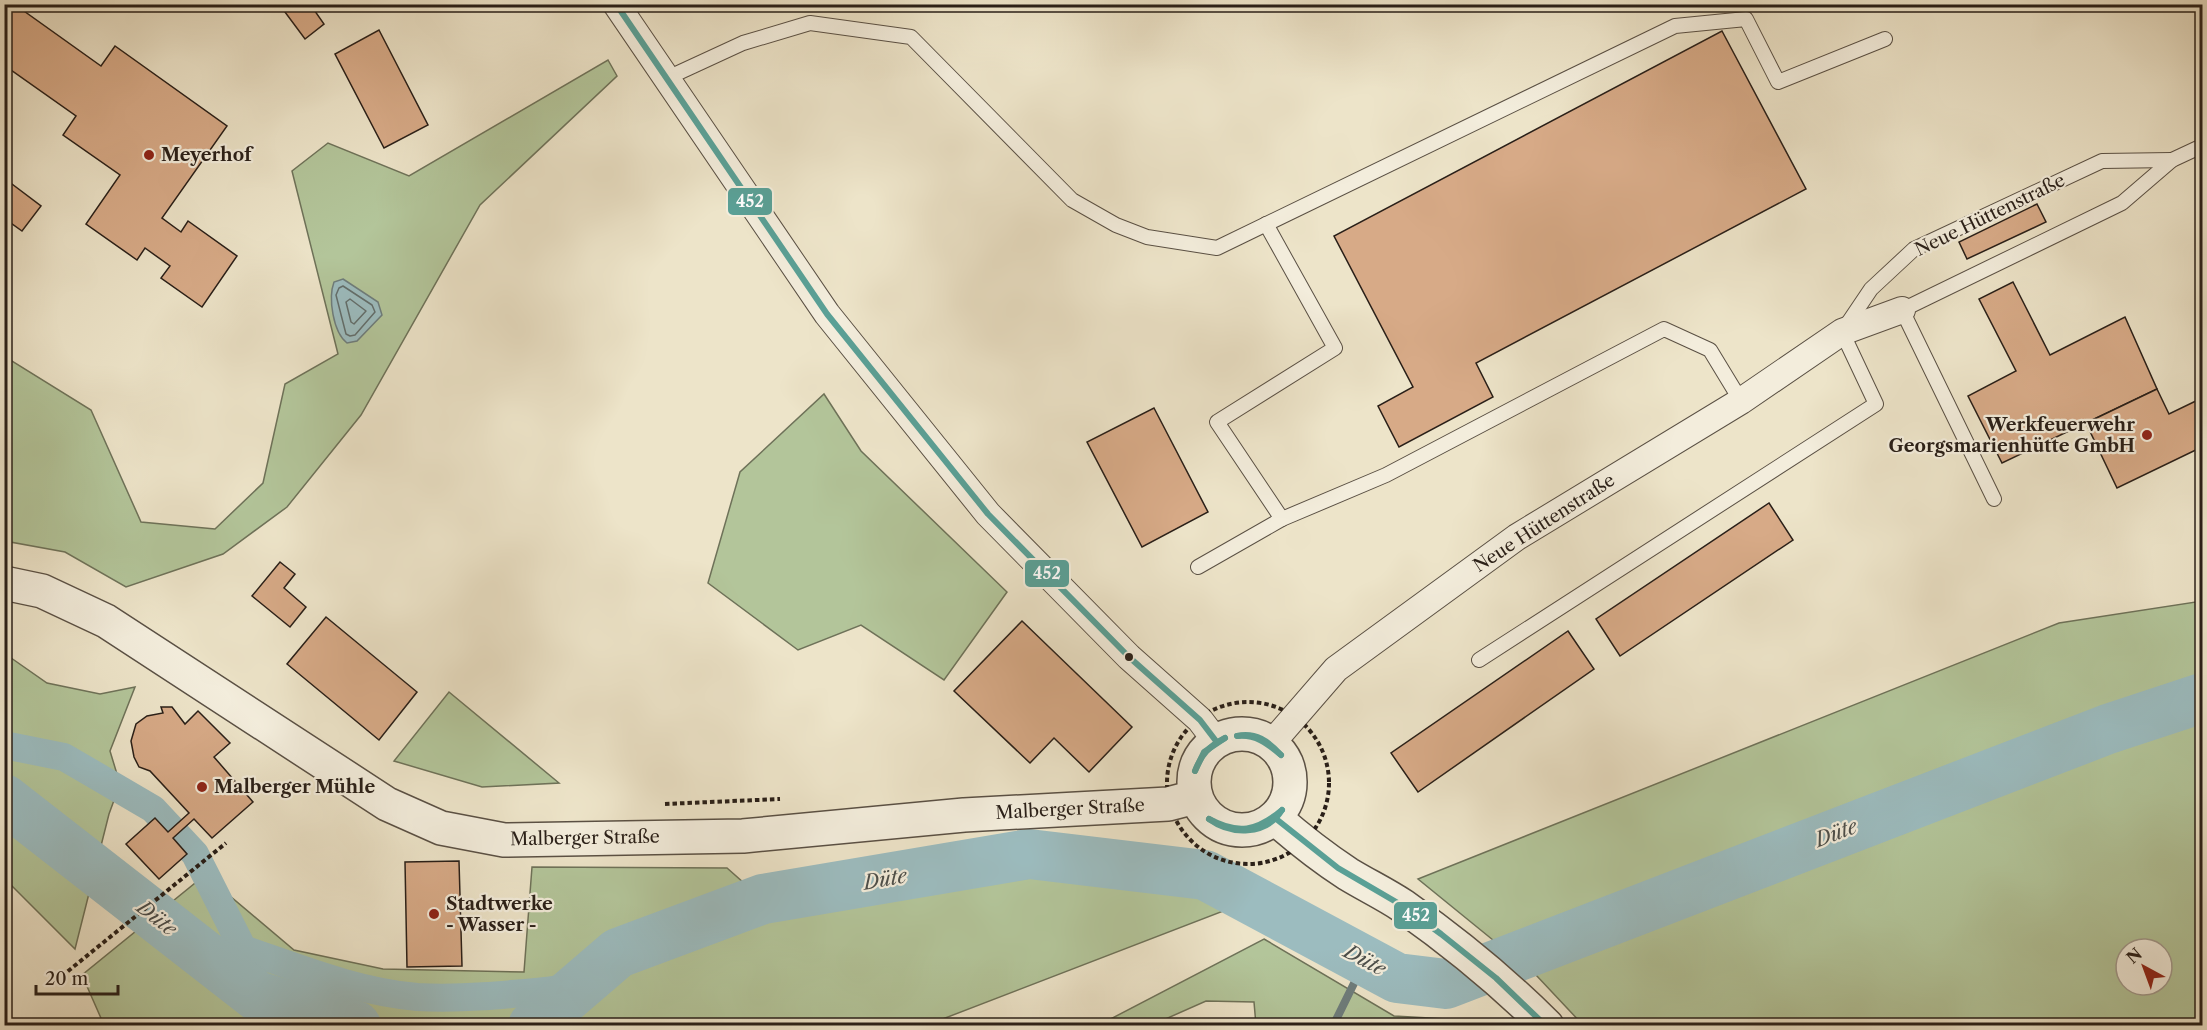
<svg xmlns="http://www.w3.org/2000/svg" width="2207" height="1030" font-family="'Libre Caslon Text',serif">
	<style>
		.green { fill: #b3c59a; stroke: #6e7259; stroke-width: 1.5; fill-rule: evenodd }
		.water { fill: #9cbcbf; stroke: #6e7d7c; stroke-width: 1.5 }
		.lines { fill: none; stroke-linecap: round; stroke-linejoin: round }
		.shore { stroke: #626e6c; stroke-width: 1.5 }
		.stream { stroke: #6e7d7c; stroke-width: 8 }
		.canal { stroke: #9cbcbf; stroke-width: 28 }
		.river { stroke: #9cbcbf; stroke-width: 50 }
		.building { fill: #d7aa87; stroke: #291f18; stroke-width: 1.5 }
		.service-casing { stroke: #5a5044; stroke-width: 16 }
		.minor-casing { stroke: #5a5044; stroke-width: 28 }
		.tertiary-casing { stroke: #5a5044; stroke-width: 36 }
		.path { stroke: #291f18; stroke-width: 4; stroke-dasharray: 4.5 3; stroke-linecap: butt }
		.service { stroke: #f3eddc; stroke-width: 14 }
		.minor { stroke: #f3eddc; stroke-width: 26 }
		.tertiary { stroke: #f3eddc; stroke-width: 33 }
		.bus-1-casing { stroke: #f3eddc; stroke-width: 10 }
		.bus-1 { stroke: #5aa096; stroke-width: 6 }
		.poi-dot { fill: #8f2418; stroke: #f3eddc; stroke-width: 2 }
		.bus-dot { fill: #291f18; stroke: #f3eddc; stroke-width: 2 }
		.labels { text-anchor: middle; stroke-width: 4.5; stroke-linejoin: round; paint-order: stroke }
		.poi-label { font-size: 18px; font-weight: bold; fill: #291f18; stroke: #f3eddc; text-anchor: start }
		.street-label { font-size: 18px; fill: #291f18; stroke: #f3eddc }
		.water-label { font-size: 20px; font-style: italic; fill: #4c4e4a; stroke: #f3eddc }
		.line-badge { stroke: #f3eddc; stroke-width: 2 }
		.badge-label { font-size: 16px; text-anchor: middle; font-weight: bold; fill: #fff }
	</style>
	<rect width="100%" height="100%" fill="#ede4c9"/>
	<filter id="stains"><feTurbulence type="fractalNoise" baseFrequency=".00333" numOctaves="4"/><feColorMatrix values="0 0 0 0 .2 0 0 0 0 .09 0 0 0 0 .02 0 0 0 .5 -.17"/></filter>
	<radialGradient id="worn" r=".72"><stop offset=".6" stop-color="#630" stop-opacity="0"/><stop offset="1" stop-color="#630" stop-opacity=".3"/></radialGradient>
	<g class="green">
		<path d="M 608,60 L 617,76 L 480,205 L 361,415 L 287,507 L 223,554 L 126,587 L 65,552 L 5,541 L 4,356 L 91,410 L 141,522 L 215,529 L 263,483 L 285,384 L 338,354 L 292,171 L 328,143 L 409,176 Z"/>
		<path d="M 824,394 L 861,451 L 1007,592 L 944,680 L 861,625 L 798,650 L 708,583 L 740,472 Z"/>
		<path d="M 2202,601 L 2202,1025 L 1583,1025 L 1536,975 L 1418,879 L 2059,623 ZM 2126,949 L 2162,949 L 2162,985 L 2126,985 Z"/>
		<path d="M 4,653 L 47,683 L 100,694 L 135,687 L 110,751 L 120,784 L 109,814 L 75,949 L 5,879 Z"/>
		<path d="M 449,692 L 559,783 L 482,787 L 394,761 Z"/>
		<path d="M 532,867 L 727,868 L 780,915 L 1031,871 L 1174,885 L 1226,910 L 927,1025 L 104,1025 L 82,975 L 205,875 L 294,950 L 383,969 L 524,972 Z"/>
		<path d="M 1264,939 L 1394,1016 L 1465,1020 L 1439,1026 L 1256,1025 L 1254,1002 L 1206,1001 L 1152,1025 L 1099,1025 Z"/>
	</g>
	<path class="water" d="M 343,279 L 378,302 L 382,315 L 357,341 L 347,343 C 333,332 328,298 334,282 Z"/>
	<g class="lines">
		<g class="shore">
			<path d="M 343,286 L 372,305 L 375,312 L 355,335 L 350,336 L 346,334 L 336,295 L 339,288 Z"/>
			<path d="M 350,299 L 366,311 L 354,324 L 351,322 L 346,302 Z"/>
		</g>
		<path class="stream" d="M 1333,1026 L 1365,961"/>
		<path class="canal" d="M 4,745 L 64,757 L 153,809 L 195,854 L 243,949 C 299,968 357,992 417,997 C 468,1000 522,993 573,988"/>
		<g class="river">
			<path d="M 4,799 L 257,996 L 356,1026"/>
			<path d="M 533,1026 L 618,953 L 763,899 L 1029,854 L 1205,875 L 1397,978 L 1446,984 L 2108,729 L 2202,698"/>
		</g>
	</g>
	<g class="building">
		<path d="M 4,4 L 14,4 L 101,66 L 115,46 L 227,126 L 162,218 L 181,232 L 188,221 L 237,256 L 202,307 L 161,278 L 170,266 L 145,248 L 137,260 L 86,224 L 120,175 L 63,135 L 76,116 L 4,65 Z"/>
		<path d="M 279,4 L 310,4 L 324,24 L 305,39 Z"/>
		<path d="M 379,30 L 428,125 L 384,148 L 335,54 Z"/>
		<path d="M 1722,31 L 1806,189 L 1476,363 L 1493,397 L 1399,447 L 1378,406 L 1413,387 L 1334,236 Z"/>
		<path d="M 4,178 L 41,206 L 22,231 L 4,218 Z"/>
		<path d="M 2037,204 L 2046,222 L 1967,259 L 1959,242 Z"/>
		<path d="M 2013,282 L 2050,355 L 2125,317 L 2157,389 L 2002,463 L 1968,396 L 2016,371 L 1979,299 Z"/>
		<path d="M 2157,389 L 2169,414 L 2202,398 L 2202,447 L 2117,488 L 2086,423 Z"/>
		<path d="M 1154,408 L 1208,512 L 1142,547 L 1087,442 Z"/>
		<path d="M 1769,503 L 1793,540 L 1620,656 L 1596,619 Z"/>
		<path d="M 280,562 L 295,574 L 284,588 L 306,607 L 290,627 L 252,596 Z"/>
		<path d="M 326,617 L 417,692 L 379,740 L 287,664 Z"/>
		<path d="M 1022,621 L 1132,727 L 1089,772 L 1054,738 L 1030,763 L 954,691 Z"/>
		<path d="M 1568,631 L 1594,669 L 1418,792 L 1391,753 Z"/>
		<path d="M 161,707 L 172,707 L 185,724 L 198,711 L 230,743 L 214,757 L 253,802 L 212,838 L 194,819 L 173,838 L 187,854 L 159,879 L 126,844 L 155,818 L 168,832 L 189,813 L 150,771 L 139,767 L 134,757 L 131,741 L 136,724 L 147,716 L 163,713 Z"/>
		<path d="M 459,861 L 462,966 L 407,967 L 405,862 Z"/>
	</g>
	<g class="lines">
		<defs>
			<g id="service">
				<path d="M 665,79 L 743,43 L 810,23 L 911,37 L 1072,200 L 1116,225 L 1147,237 L 1217,248 L 1675,26 L 1746,19 L 1778,82 L 1885,39"/>
				<path d="M 1994,499 L 1902,310 L 2122,203 L 2172,160 L 2202,146"/>
				<path d="M 1282,519 L 1386,475 L 1664,329 L 1710,350 L 1741,401"/>
				<path d="M 1198,567 L 1282,519 L 1217,422 L 1335,348 L 1266,224"/>
				<path d="M 1479,660 L 1876,404 L 1842,332 L 1871,289 L 1914,249 L 2102,161 L 2172,160"/>
			</g>
			<g id="minor">
				<path d="M 616,4 L 827,314 L 988,514 L 1129,657 L 1200,720 L 1216,741"/>
				<path d="M 1271,744 L 1336,669 L 1517,537 L 1741,401 L 1842,332 L 1902,310"/>
			</g>
			<g id="tertiary">
				<path d="M 4,583 L 42,591 L 106,621 L 387,804 L 441,828 L 504,840 L 743,836 L 964,815 L 1168,804 L 1195,797"/>
				<circle cx="1242" cy="782" r="48"/>
				<path d="M 1275,818 C 1298,838 1322,857 1348,874 C 1366,885 1385,894 1403,906 C 1454,942 1503,982 1547,1026"/>
			</g>
		</defs>
		<use href="#service" class="service-casing"/>
		<use href="#minor" class="minor-casing"/>
		<use href="#tertiary" class="tertiary-casing"/>
		<g class="path">
			<circle cx="1248" cy="783" r="81"/>
			<path d="M 665,804 L 780,799"/>
			<path d="M 62,976 L 226,843"/>
		</g>
		<use href="#service" class="service"/>
		<use href="#minor" class="minor"/>
		<use href="#tertiary" class="tertiary"/>
		<defs>
			<g id="bus-1">
				<path d="M 616,4 L 827,314 L 988,514 L 1129,657 L 1200,720 L 1216,741"/>
				<path d="M 1237,736 C 1256,732 1268,741 1281,755"/>
				<path d="M 1237,736 C 1255,734 1267,743 1281,755"/>
				<path d="M 1195,771 L 1204,752 L 1225,738"/>
				<path d="M 1195,771 C 1201,755 1209,746 1225,738"/>
				<path d="M 1275,818 L 1338,868 L 1403,906 L 1441,934 L 1496,978 L 1546,1026"/>
				<path d="M 1209,819 C 1238,835 1257,831 1282,810"/>
				<path d="M 1209,819 C 1231,835 1266,836 1282,810"/>
			</g>
		</defs>
		<use href="#bus-1" class="bus-1-casing"/>
		<use href="#bus-1" class="bus-1"/>
	</g>
	<g class="poi-dot">
		<circle cx="149" cy="155" r="6"/>
		<circle cx="2147" cy="435" r="6"/>
		<circle cx="202" cy="787" r="6"/>
		<circle cx="434" cy="914" r="6"/>
	</g>
	<circle class="bus-dot" cx="1129" cy="657" r="5"/>
	<g class="labels">
		<g class="poi-label">
			<text x="161" y="161">Meyerhof</text>
			<text x="2135" y="431" text-anchor="end">Werkfeuerwehr<tspan x="2135" dy="21">Georgsmarienhütte GmbH</tspan></text>
			<text x="214" y="793">Malberger Mühle</text>
			<text x="446" y="910">Stadtwerke<tspan x="446" dy="21">- Wasser -</tspan></text>
		</g>
		<g class="street-label">
			<text transform="translate(1990 215) rotate(-26)" y="6">Neue Hüttenstraße</text>
			<text transform="translate(1544 523) rotate(-33)" y="6">Neue Hüttenstraße</text>
			<text transform="translate(1070 809) rotate(-3)" y="6">Malberger Straße</text>
			<text transform="translate(585 838) rotate(-1)" y="6">Malberger Straße</text>
		</g>
		<g class="water-label">
			<text transform="translate(1836 833) rotate(-21)" y="7">Düte</text>
			<text transform="translate(885 879) rotate(-10)" y="7">Düte</text>
			<text transform="translate(157 918) rotate(38)" y="7">Düte</text>
			<text transform="translate(1365 960) rotate(28)" y="7">Düte</text>
		</g>
	</g>
	<g class="line-badge">
		<rect x="727" y="187" width="46" height="29" rx="6" fill="#5aa096"/>
		<rect x="1024" y="559" width="46" height="29" rx="6" fill="#5aa096"/>
		<rect x="1393" y="901" width="45" height="29" rx="6" fill="#5aa096"/>
	</g>
	<g class="badge-label">
		<text x="750" y="207">452</text>
		<text x="1047" y="579">452</text>
		<text x="1416" y="921">452</text>
	</g>
	<rect width="2207" height="1030" fill="none" stroke="#ede4c9" stroke-width="24"/>
	<rect x="6" y="6" width="2195" height="1018" fill="none" stroke="#291f18" stroke-width="3"/>
	<rect x="12" y="12" width="2183" height="1006" fill="none" stroke="#291f18" stroke-width="1.5"/>
	<g transform="translate(2144 967) rotate(319)"><circle r="28" fill="#f3eddc" stroke="#a29b8e" stroke-width="1.5"/>
	<path d="M0-4.5L10 22L0 15L-10 22Z" fill="#8f2418"/>
	<text y="-9" font-size="16" font-weight="bold" text-anchor="middle" fill="#291f18">N</text>
	</g>
	<path d="M36 985v9h82v-9" fill="none" stroke="#291f18" stroke-width="3"/>
	<text x="45" y="985" font-size="18" fill="#291f18" stroke="#f3eddc" stroke-width="4.5" paint-order="stroke">20 m</text>
	<rect width="100%" height="100%" filter="url(#stains)"/>
	<rect width="100%" height="100%" fill="url(#worn)"/>
</svg>
